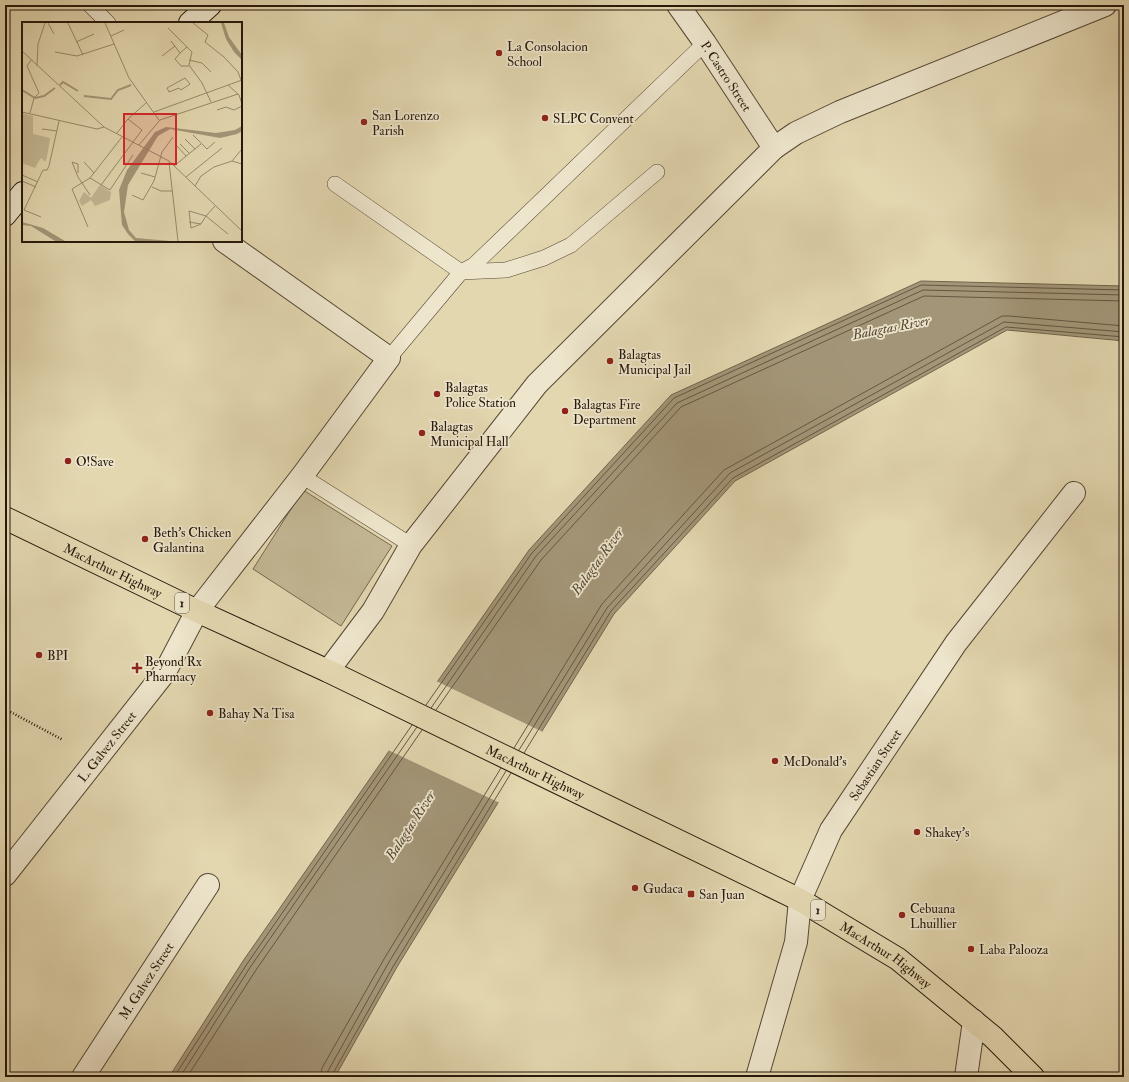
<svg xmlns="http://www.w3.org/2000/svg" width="1129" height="1082" font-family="'IM FELL Double Pica',serif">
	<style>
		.green { fill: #c3b794; stroke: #74684f }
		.water { fill: #a39678; stroke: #71644c }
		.pier { fill: #e3d7b0 }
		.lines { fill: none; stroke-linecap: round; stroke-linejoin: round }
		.shore { stroke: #645741; stroke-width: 1 }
		.lane-casing { stroke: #554834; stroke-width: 16 }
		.street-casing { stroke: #554834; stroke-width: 24 }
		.secondary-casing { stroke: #26180a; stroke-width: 24 }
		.highway-casing { stroke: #26180a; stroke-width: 24 }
		.path { stroke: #26180a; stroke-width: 2.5; stroke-dasharray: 1 2; stroke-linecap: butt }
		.lane { stroke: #ede5cc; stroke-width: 15 }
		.street { stroke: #ede5cc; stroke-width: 22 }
		.secondary { stroke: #ede5cc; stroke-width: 22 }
		.highway { stroke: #e3d7b0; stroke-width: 22 }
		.poi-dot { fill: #8f2418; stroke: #ede5cc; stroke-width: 1.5 }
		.labels { text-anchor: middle; stroke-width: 3.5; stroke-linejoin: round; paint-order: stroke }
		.shield { fill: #ede5cc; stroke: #625644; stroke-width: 1 }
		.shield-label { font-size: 12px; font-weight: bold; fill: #26180a }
		.poi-label { font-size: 13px; fill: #26180a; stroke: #ede5cc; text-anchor: start }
		.street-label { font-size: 13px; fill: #26180a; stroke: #ede5cc }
		.water-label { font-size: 14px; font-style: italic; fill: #584a36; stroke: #ede5cc }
		.inset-river { fill: none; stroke: #a39678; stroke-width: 2 }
		.inset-road { fill: none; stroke: #978b6e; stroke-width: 1 }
		.view { fill: #d62828; fill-opacity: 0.15; stroke: #d62828; stroke-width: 2 }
		.inset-edge { fill: none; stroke: #26180a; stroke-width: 2 }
	</style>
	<rect width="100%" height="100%" fill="#e3d7b0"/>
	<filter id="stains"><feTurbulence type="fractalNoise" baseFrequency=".005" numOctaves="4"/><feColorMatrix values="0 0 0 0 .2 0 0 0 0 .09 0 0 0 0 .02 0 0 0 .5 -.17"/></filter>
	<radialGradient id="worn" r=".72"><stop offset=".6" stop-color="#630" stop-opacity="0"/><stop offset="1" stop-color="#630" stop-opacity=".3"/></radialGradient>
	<path class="green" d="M 303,490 L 392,546 L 341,626 L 253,569 Z"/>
	<path class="water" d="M 921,281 L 1124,286 L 1124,341 L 1007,330 L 735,481 L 614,614 L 397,967 L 335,1077 L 169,1077 L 243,961 L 529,550 L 671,395 Z"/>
	<path class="pier" d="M 436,681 L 543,732 L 500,803 L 388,750 Z"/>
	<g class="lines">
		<g class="shore">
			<path d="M 426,705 L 532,553 L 674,398 L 921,285 L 1124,290"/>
			<path d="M 431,708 L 536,556 L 677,403 L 923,290 L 1124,295"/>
			<path d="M 436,710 L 541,560 L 681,407 L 924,296 L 1124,301"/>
			<path d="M 514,748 L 602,604 L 724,470 L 1002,316 L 1009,316 L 1124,326"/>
			<path d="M 519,750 L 607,608 L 730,473 L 1004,322 L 1124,332"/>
			<path d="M 524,753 L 611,611 L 733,478 L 1006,327 L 1124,337"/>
			<path d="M 174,1077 L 247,964 L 412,725"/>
			<path d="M 180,1077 L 251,966 L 417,727"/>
			<path d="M 187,1077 L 256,970 L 422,730"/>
			<path d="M 320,1077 L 322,1068 L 384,959 L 501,768"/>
			<path d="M 326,1077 L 328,1071 L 389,962 L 506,771"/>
			<path d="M 331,1077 L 394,965 L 511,773"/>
		</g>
		<defs>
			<g id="lane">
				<path d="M 90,5 L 108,23"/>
				<path d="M 335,184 L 461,272 L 506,270 L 544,258 L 571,245 L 657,172"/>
				<path d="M 389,358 L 461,272 L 474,265 L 705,43"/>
				<path d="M 302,476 L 411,545"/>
			</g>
			<g id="street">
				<path id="s1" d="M 678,5 L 705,43 L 774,148"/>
				<path d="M 328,671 L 373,611 L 411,545 L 537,384 L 774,148 L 796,133 L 840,112 L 1105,5"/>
				<path id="s2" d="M 5,875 L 165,672 L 197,611 L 302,476 L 389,358 L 224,241"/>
				<path id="s3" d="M 83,1077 L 208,885"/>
				<path id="s4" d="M 757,1077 L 796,942 L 800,900 L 831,830 L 956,643 L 1074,493"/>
				<path d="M 966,1077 L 974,1021"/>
			</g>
			<g id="secondary">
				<path d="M 190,23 L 210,5"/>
				<path d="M 5,215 L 23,193"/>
			</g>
			<g id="highway">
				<path id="s5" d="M 5,518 L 197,611 L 328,671 L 800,900 L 898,959 L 993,1037 L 1033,1077"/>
			</g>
		</defs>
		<use href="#lane" class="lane-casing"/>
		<use href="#street" class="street-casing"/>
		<use href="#secondary" class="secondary-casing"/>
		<use href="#highway" class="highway-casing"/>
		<path class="path" d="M 5,709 L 63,740"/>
		<use href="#lane" class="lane"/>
		<use href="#street" class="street"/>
		<use href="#secondary" class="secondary"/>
		<use href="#highway" class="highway"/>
	</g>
	<g class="poi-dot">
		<circle cx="499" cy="53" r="4"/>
		<circle cx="545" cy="118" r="4"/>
		<circle cx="364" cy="122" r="4"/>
		<circle cx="610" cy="361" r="4"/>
		<circle cx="437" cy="394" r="4"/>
		<circle cx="565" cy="411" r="4"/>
		<circle cx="422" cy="433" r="4"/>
		<circle cx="68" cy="461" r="4"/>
		<circle cx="145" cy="539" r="4"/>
		<circle cx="39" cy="655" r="4"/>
		<path d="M135 662h4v4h4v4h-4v4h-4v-4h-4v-4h4z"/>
		<circle cx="210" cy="713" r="4"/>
		<circle cx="775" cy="761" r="4"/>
		<circle cx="917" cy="832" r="4"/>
		<circle cx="635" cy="888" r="4"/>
		<rect x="687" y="890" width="8" height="8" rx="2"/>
		<circle cx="902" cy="915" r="4"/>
		<circle cx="971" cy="949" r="4"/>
	</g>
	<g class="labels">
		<g class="shield">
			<rect x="175" y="593" width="14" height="20" rx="3"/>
			<rect x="811" y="900" width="14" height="20" rx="3"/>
		</g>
		<g class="shield-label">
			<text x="182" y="607">1</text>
			<text x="818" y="914">1</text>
		</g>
		<g class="poi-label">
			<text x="507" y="51">La Consolacion<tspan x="507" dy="15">School</tspan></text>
			<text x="372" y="120">San Lorenzo<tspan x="372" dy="15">Parish</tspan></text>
			<text x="553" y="123">SLPC Convent</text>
			<text x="618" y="359">Balagtas<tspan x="618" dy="15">Municipal Jail</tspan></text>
			<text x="445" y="392">Balagtas<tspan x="445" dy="15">Police Station</tspan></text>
			<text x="573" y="409">Balagtas Fire<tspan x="573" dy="15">Department</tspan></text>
			<text x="430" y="431">Balagtas<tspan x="430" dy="15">Municipal Hall</tspan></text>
			<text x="76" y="466">O!Save</text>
			<text x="153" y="537">Beth's Chicken<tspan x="153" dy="15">Galantina</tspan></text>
			<text x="47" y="660">BPI</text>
			<text x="145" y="666">Beyond Rx<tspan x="145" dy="15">Pharmacy</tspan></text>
			<text x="218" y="718">Bahay Na Tisa</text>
			<text x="783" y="766">McDonald's</text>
			<text x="925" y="837">Shakey's</text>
			<text x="643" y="893">Gudaca</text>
			<text x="699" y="899">San Juan</text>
			<text x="910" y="913">Cebuana<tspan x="910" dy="15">Lhuillier</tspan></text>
			<text x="979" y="954">Laba Palooza</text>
		</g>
		<g class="street-label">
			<text dy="5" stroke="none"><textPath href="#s1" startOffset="86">P. Castro Street</textPath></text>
			<text dy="5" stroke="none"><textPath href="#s5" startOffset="120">MacArthur Highway</textPath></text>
			<text dy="5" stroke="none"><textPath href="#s2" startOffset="164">L. Galvez Street</textPath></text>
			<text dy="5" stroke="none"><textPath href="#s4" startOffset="338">Sebastian Street</textPath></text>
			<text dy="5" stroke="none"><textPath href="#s5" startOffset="588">MacArthur Highway</textPath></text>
			<text dy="5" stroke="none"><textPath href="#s5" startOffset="984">MacArthur Highway</textPath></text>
			<text dy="5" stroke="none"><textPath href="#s3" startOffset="115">M. Galvez Street</textPath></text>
		</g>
		<g class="water-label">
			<text transform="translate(891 327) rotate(-11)" y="5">Balagtas River</text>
			<text transform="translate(597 561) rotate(-54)" y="5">Balagtas River</text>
			<text transform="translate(410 825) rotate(-57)" y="5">Balagtas River</text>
		</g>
	</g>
	<g transform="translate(22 22)">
		<rect width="220" height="220" fill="#e3d7b0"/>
		<path d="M 0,91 L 11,94 L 11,112 L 28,116 L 25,135 L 23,140 L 19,136 L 13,146 L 0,141 ZM 78,163 L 89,170 L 88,178 L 73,184 L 69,178 L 60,184 L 57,179 L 62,170 L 69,176 Z" fill="#c3b794"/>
		<path d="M 199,1 L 202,1 L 207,15 L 220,33 L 220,38 L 212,30 L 204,17 ZM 220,104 L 220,109 L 215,112 L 198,116 L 148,107 L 136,114 L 106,163 L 102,190 L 107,208 L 114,216 L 148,219 L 113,219 L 106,212 L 100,203 L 97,168 L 105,148 L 133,110 L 144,105 L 194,111 L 213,108 ZM 0,200 L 21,206 L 43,219 L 33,219 L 9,204 L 0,203 Z" fill="#a39678"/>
		<path class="inset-river" d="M 38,63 L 41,60 L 56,69M 0,68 L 13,76 L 22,74 L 33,66M 62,74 L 89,77 L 96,68 L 109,63"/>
		<path class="inset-road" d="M 26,1 L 32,12M 46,1 L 61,33M 83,1 L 107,56 L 137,98M 171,1 L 186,13 L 183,20 L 202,35 L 216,50 L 219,58M 146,6 L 170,30 L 167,43 L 180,61 L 189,80M 89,14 L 102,8M 149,19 L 158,31 L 165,25M 54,20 L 72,12M 0,29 L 82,105 L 147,139 L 220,209M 33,30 L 55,34 L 92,22M 158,31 L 153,37 L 159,44 L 167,44M 140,34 L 153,24M 167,38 L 180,41 L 189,50M 15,44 L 16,22 L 23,1M 163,56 L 168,62 L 159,68 L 157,66 L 147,70 L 145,66 ZM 206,63 L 217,73 L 220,82M 195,88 L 204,85 L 212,88 L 220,84M 0,90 L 75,107 L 82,105M 132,90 L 220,58M 8,91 L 12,76 L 17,71 L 5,44 L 9,38M 20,107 L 35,109M 95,111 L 106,97 L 124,81M 171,113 L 185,127 L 193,120M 163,117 L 173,127M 158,122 L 167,131M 117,123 L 138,98 L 216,72M 155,124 L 164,134M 210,139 L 220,127M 62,140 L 72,151M 147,140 L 156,219M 152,144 L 179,122M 56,151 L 56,142 L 50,140 L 56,155 L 68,173M 119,151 L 133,155M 0,153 L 16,160M 164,155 L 200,126M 68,156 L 88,168 L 111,133M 0,159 L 14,165M 79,163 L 120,108 L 106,97M 173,164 L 179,154 L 192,145 L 210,139 L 220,142M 130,165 L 139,169 L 150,169M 110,173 L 121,178 L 132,159 L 140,130 L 151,115M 193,184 L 184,194 L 179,202 L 169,206 L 167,189 L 184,194 L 206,212M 19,195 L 2,188 L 21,148 L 25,148 L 27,144 L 37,99M 167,200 L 179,202M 66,205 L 50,167 L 68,156 L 100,115"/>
		<path class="view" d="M 102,92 L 154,92 L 154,142 L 102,142 Z"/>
		<rect width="220" height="220" class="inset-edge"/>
	</g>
	<rect width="1129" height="1082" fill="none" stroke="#e3d7b0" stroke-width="20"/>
	<rect x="6" y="6" width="1117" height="1070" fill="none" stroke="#26180a" stroke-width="2"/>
	<rect x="10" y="10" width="1109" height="1062" fill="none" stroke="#26180a"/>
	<rect width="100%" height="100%" filter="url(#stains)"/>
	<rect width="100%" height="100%" fill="url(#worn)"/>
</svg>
